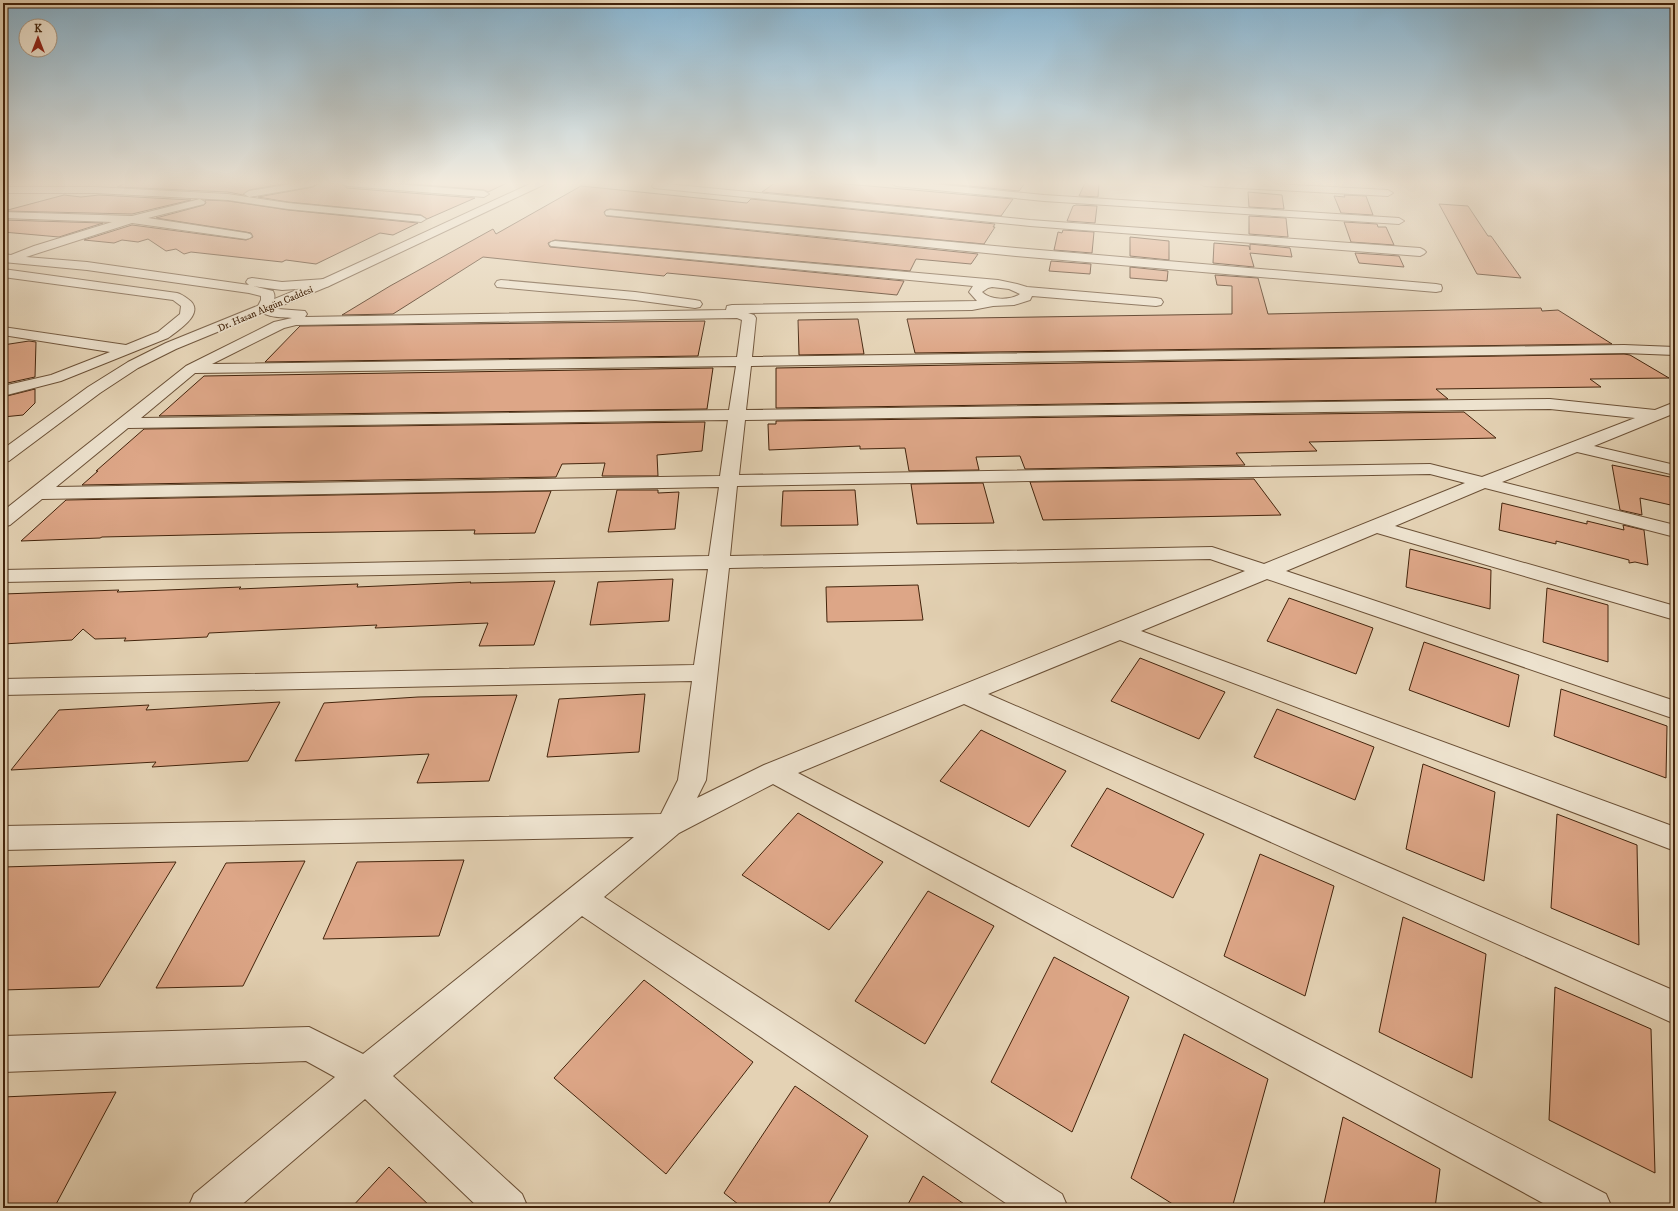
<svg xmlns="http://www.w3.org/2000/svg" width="1678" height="1211" font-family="'IM FELL DW Pica',serif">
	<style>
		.building { fill: #dda687; stroke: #43240c }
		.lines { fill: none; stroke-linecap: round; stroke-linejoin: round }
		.minor-casing { stroke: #6b5036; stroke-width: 2 }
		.tertiary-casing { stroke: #6b5036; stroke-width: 2 }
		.minor { fill: #ede2ce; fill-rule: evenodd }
		.tertiary { fill: #ede2ce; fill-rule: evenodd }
		.labels { text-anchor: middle; stroke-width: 3.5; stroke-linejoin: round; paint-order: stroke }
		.far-street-label { font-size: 10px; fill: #43240c; stroke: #ede2ce }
	</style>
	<rect width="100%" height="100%" fill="#e4d2b4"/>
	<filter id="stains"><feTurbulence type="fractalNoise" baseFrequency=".005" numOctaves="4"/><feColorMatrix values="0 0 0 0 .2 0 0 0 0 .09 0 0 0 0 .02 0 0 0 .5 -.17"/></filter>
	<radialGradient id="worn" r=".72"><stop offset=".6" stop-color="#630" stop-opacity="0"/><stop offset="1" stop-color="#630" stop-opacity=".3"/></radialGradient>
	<g class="building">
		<path d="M 126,183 L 289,183 L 249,190 L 243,195 L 228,192 L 117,187 Z"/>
		<path d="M 319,183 L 341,183 L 347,188 L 475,198 L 427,219 L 421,215 L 288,202 L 258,197 L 313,187 Z"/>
		<path d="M 399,183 L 507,183 L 488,192 L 484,190 Z"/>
		<path d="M 775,183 L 836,183 L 1013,199 L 1001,216 L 762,192 Z"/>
		<path d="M 938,183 L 1025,183 L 1019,191 Z"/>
		<path d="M 1085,183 L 1099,183 L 1098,197 L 1079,196 Z"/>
		<path d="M 581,186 L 747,203 L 751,199 L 995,224 L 993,227 L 995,227 L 984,244 L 610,209 L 606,210 L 604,212 L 606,216 L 978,254 L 971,264 L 916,259 L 910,271 L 555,240 L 548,243 L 550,247 L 904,281 L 897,295 L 667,273 L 664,276 L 483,257 L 393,314 L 342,315 L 390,286 L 493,229 L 496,234 Z"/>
		<path d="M 1248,192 L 1282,195 L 1284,209 L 1249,207 Z"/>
		<path d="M 64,195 L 81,197 L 99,195 L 191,200 L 132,214 L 4,211 Z"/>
		<path d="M 1344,195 L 1366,196 L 1373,215 L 1341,213 L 1334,196 L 1345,197 Z"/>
		<path d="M 205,200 L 228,201 L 288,210 L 418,223 L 393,235 L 380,233 L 316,264 L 286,260 L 282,262 L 191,252 L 184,254 L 176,249 L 166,251 L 148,239 L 138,242 L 122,240 L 114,243 L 84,240 L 132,225 L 246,240 L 253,237 L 251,233 L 246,232 L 156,218 L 204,205 L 206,203 Z"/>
		<path d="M 1439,204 L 1468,206 L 1488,236 L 1491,236 L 1521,278 L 1477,274 Z"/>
		<path d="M 1076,205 L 1097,206 L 1095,223 L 1067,221 L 1073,206 Z"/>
		<path d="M 1249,216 L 1286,218 L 1288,237 L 1249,234 Z"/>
		<path d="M 3,220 L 103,223 L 59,237 L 3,232 Z"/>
		<path d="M 1344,222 L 1377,224 L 1378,227 L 1386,227 L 1394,245 L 1351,242 Z"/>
		<path d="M 1063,230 L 1094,232 L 1092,253 L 1054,250 L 1058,232 L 1062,233 Z"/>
		<path d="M 1130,237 L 1169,241 L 1169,260 L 1130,256 Z"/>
		<path d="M 1214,243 L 1249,246 L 1250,250 L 1250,244 L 1290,248 L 1292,257 L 1250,253 L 1254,267 L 1213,263 Z"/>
		<path d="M 1355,253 L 1399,256 L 1404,267 L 1359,263 Z"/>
		<path d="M 1051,261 L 1091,264 L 1090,274 L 1049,271 Z"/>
		<path d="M 1130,267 L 1168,271 L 1167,281 L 1130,278 Z"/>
		<path d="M 1215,275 L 1258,278 L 1268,314 L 1541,308 L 1542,311 L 1558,310 L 1612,344 L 915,353 L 907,319 L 1232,314 L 1232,286 L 1217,285 Z"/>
		<path d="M 858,319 L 864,354 L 799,355 L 798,320 Z"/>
		<path d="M 705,321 L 698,356 L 265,362 L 300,326 Z"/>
		<path d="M 29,341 L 36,342 L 35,377 L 3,384 L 3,345 Z"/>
		<path d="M 1624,354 L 1630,355 L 1669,378 L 1590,379 L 1601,387 L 1436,389 L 1448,399 L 776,408 L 776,368 Z"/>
		<path d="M 713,368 L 707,409 L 159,416 L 204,376 Z"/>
		<path d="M 35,389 L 35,403 L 23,415 L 3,417 L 3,397 Z"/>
		<path d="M 1464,412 L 1496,438 L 1309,442 L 1317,451 L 1236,453 L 1245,465 L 1025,469 L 1020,456 L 976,457 L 979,470 L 909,471 L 905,448 L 860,449 L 860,446 L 769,450 L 768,424 L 776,424 L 776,421 Z"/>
		<path d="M 705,422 L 702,451 L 657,455 L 658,476 L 602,476 L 605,463 L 562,464 L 556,477 L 82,485 L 98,471 L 96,471 L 144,429 Z"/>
		<path d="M 1612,465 L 1675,478 L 1675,506 L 1640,498 L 1642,515 L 1620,510 Z"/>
		<path d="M 1254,479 L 1281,515 L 1043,520 L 1030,482 Z"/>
		<path d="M 983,483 L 994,523 L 917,524 L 911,484 Z"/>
		<path d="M 617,490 L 658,490 L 658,493 L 679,492 L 675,529 L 608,532 Z"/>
		<path d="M 855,490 L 858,525 L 781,526 L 783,491 Z"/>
		<path d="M 551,491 L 535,533 L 474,534 L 475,530 L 280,533 L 102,537 L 100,538 L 21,541 L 66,500 Z"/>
		<path d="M 1502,503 L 1587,524 L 1587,521 L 1624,530 L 1623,525 L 1644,530 L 1648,565 L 1635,562 L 1629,563 L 1629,560 L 1556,541 L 1556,544 L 1499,530 Z"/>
		<path d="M 1410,549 L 1491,570 L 1490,609 L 1406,587 Z"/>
		<path d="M 673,579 L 669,621 L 590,625 L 598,582 Z"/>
		<path d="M 555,581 L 534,645 L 479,646 L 488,623 L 375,628 L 377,625 L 209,633 L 207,637 L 124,641 L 126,638 L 95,639 L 83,629 L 72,640 L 3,644 L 3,594 L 119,590 L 117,592 L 241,587 L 239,589 L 358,584 L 357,587 L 471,582 L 470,583 Z"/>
		<path d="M 918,585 L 923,620 L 827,622 L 826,587 Z"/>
		<path d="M 1547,588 L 1608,605 L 1608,662 L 1543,642 Z"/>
		<path d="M 1289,598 L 1373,628 L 1356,674 L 1267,641 Z"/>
		<path d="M 1424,642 L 1519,675 L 1509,727 L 1409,690 Z"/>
		<path d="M 1140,658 L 1225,692 L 1199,739 L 1111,701 Z"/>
		<path d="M 1561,689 L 1667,726 L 1666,778 L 1554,736 Z"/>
		<path d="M 645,694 L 639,752 L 547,757 L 559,699 Z"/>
		<path d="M 517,695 L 489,781 L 417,783 L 429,754 L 295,761 L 324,703 L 418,697 Z"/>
		<path d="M 280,702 L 248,761 L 152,767 L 156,762 L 11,770 L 59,710 L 149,705 L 146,710 Z"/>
		<path d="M 1277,709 L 1374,747 L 1355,800 L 1254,757 Z"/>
		<path d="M 981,730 L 1066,771 L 1029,827 L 940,781 Z"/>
		<path d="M 1423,764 L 1495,792 L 1484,881 L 1406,849 Z"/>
		<path d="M 1107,788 L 1204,834 L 1173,898 L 1071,846 Z"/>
		<path d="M 798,813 L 883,862 L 829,930 L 742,875 Z"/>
		<path d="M 1557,814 L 1637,845 L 1639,945 L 1551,908 Z"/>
		<path d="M 1260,854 L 1334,886 L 1305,996 L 1224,956 Z"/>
		<path d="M 464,860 L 439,936 L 323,939 L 357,862 Z"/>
		<path d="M 305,861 L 243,986 L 156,988 L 226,863 Z"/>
		<path d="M 176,862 L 99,987 L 3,990 L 3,867 Z"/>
		<path d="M 928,891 L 994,926 L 925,1044 L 855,1001 Z"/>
		<path d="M 1403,917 L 1486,954 L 1472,1078 L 1379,1032 Z"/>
		<path d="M 1054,957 L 1129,997 L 1072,1132 L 991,1082 Z"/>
		<path d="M 644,980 L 753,1062 L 666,1174 L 554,1078 Z"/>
		<path d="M 1555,987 L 1651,1029 L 1655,1173 L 1549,1120 Z"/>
		<path d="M 1184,1034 L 1268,1079 L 1232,1208 L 1179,1208 L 1131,1178 Z"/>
		<path d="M 795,1086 L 868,1136 L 826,1208 L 743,1208 L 724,1193 Z"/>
		<path d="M 116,1092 L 54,1208 L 3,1208 L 3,1097 Z"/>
		<path d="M 1343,1117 L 1440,1169 L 1435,1208 L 1323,1208 Z"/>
		<path d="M 389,1167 L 432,1208 L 351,1208 Z"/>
		<path d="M 923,1176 L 970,1208 L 906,1208 Z"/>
	</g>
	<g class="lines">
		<defs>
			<g id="minor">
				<path d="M 297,183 L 318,183 L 313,186 L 249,197 L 244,194 L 249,191 Z"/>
				<path d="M 342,183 L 382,183 L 484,191 L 489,194 L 484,197 L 347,186 Z"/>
				<path d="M 657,183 L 1030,220 L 1420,248 L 1424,250 L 1426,252 L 1424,254 L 1420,256 L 1030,226 L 654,188 L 652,186 L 654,184 Z"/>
				<path d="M 891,183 L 924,183 L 1044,195 L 1399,218 L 1404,221 L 1399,224 L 1044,201 L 896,186 Z"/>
				<path d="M 1199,183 L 1256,183 L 1388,190 L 1393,193 L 1388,196 L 1204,186 Z"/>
				<path d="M 3,187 L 95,187 L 228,194 L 288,203 L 421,216 L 426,219 L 421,222 L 288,209 L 228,200 L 95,193 L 3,193 Z"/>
				<path d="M 200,199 L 205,202 L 204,204 L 148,218 L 246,233 L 250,234 L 252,236 L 250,238 L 246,239 L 132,223 L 26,257 L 87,262 L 249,285 L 246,282 L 248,279 L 252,278 L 282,282 L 325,279 L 329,280 L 331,283 L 329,286 L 325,287 L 282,290 L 253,286 L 273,291 C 276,297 274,301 271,306 L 278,309 L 305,311 L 307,314 L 305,317 L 726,310 L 727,306 L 732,305 L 977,301 L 969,292 L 973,286 L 551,246 L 549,244 L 551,242 L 555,241 L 998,280 L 1017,284 L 1027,287 L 1156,298 L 1161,299 L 1163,302 L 1161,305 L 1156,306 L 1032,296 L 1030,300 L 1014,305 L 993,306 L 972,310 L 748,313 L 754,315 L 756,318 L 752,357 L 1624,345 L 1675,347 L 1675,355 L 1624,353 L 751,366 L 746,410 L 1550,399 L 1655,410 L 1675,402 L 1675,413 L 1594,446 L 1675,465 L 1675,475 L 1577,452 L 1502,482 L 1675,525 L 1675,537 L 1485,488 L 1395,526 L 1675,606 L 1675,620 L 1377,533 L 1286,571 L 1675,701 L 1675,719 L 1267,579 L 1141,631 L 1675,827 L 1675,851 L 1120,640 L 988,694 L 1675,991 L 1675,1024 L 964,704 L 798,773 L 1606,1194 L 1612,1208 L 1552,1208 L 773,784 L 679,833 L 604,897 L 1062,1194 L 1068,1208 L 1013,1208 L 582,916 L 393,1076 L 522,1194 L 528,1208 L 479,1208 L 365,1099 L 238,1208 L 188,1208 L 194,1194 L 335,1077 L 306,1061 L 3,1072 L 3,1036 L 309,1027 L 363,1054 L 634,837 L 3,850 L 3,826 L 661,814 L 678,780 L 692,681 L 3,695 L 3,679 L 694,665 L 708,569 L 3,582 L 3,570 L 709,556 L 719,487 L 42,499 L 10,525 L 3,527 L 3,511 L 186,366 L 274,322 L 292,318 C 282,317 264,318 257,308 L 261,300 L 261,296 L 249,293 L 87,270 L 3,262 L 3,254 L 11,255 L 34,246 L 112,222 L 3,218 L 3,212 L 132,216 ZM 992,287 L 1009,289 L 1020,294 C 1010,301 990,300 982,292 L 988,288 ZM 737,318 L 742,320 L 737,357 L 212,364 L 284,328 L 296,325 ZM 736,366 L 729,410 L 141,418 L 195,373 ZM 1550,409 L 1635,418 L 1482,477 L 1430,464 L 739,475 L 745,420 ZM 728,420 L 720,476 L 56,487 L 128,428 ZM 1430,474 L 1465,483 L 1264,564 L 1212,547 L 730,556 L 737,486 ZM 1210,559 L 1245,571 L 764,765 L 697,798 L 706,780 L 729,568 Z"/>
				<path d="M 610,210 L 1016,248 L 1436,284 L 1441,285 L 1442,288 L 1441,291 L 1436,292 L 1016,256 L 606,215 L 605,213 L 606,211 Z"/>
				<path d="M 3,269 L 177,293 C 181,294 184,296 188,299 C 207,312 179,330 168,338 L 61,381 L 3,396 L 3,386 L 51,375 L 110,352 L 3,335 L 3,327 L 126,345 L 158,332 L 180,314 L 181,306 L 173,300 L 3,277 Z"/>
				<path d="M 501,280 L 635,292 L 695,300 L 700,301 L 702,304 L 700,307 L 695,308 L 635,300 L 497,287 L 495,284 L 497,281 Z"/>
			</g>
			<path id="tertiary" d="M 532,183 L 545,183 L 543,185 L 329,286 L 176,349 L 138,368 L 100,393 L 9,461 L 3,462 L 3,449 L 88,387 L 128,362 L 166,343 L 321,280 Z"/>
		</defs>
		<use href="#minor" class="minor-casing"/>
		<use href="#tertiary" class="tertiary-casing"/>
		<use href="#minor" class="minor"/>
		<use href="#tertiary" class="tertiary"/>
	</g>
	<linearGradient id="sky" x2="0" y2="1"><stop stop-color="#87b5d2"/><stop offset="0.52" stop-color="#f3ebdd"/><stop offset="1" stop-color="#f3ebdd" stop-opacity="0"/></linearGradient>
	<rect width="1678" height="352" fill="url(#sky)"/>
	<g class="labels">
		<g class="far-street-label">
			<text transform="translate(265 308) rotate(-23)" y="4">Dr. Hasan Akgün Caddesi</text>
		</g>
	</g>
	<rect width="1678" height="1211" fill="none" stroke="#e4d2b4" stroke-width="16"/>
	<rect x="4" y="4" width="1670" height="1203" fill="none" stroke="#43240c" stroke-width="2"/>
	<rect x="8" y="8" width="1662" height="1195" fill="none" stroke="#43240c"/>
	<g transform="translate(38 38)"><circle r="19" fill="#ede2ce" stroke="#a99680"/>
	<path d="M0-3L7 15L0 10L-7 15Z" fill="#8f2418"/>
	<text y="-6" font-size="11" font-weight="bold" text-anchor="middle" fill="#43240c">K</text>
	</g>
	<rect width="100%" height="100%" filter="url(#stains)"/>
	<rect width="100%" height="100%" fill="url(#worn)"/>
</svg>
